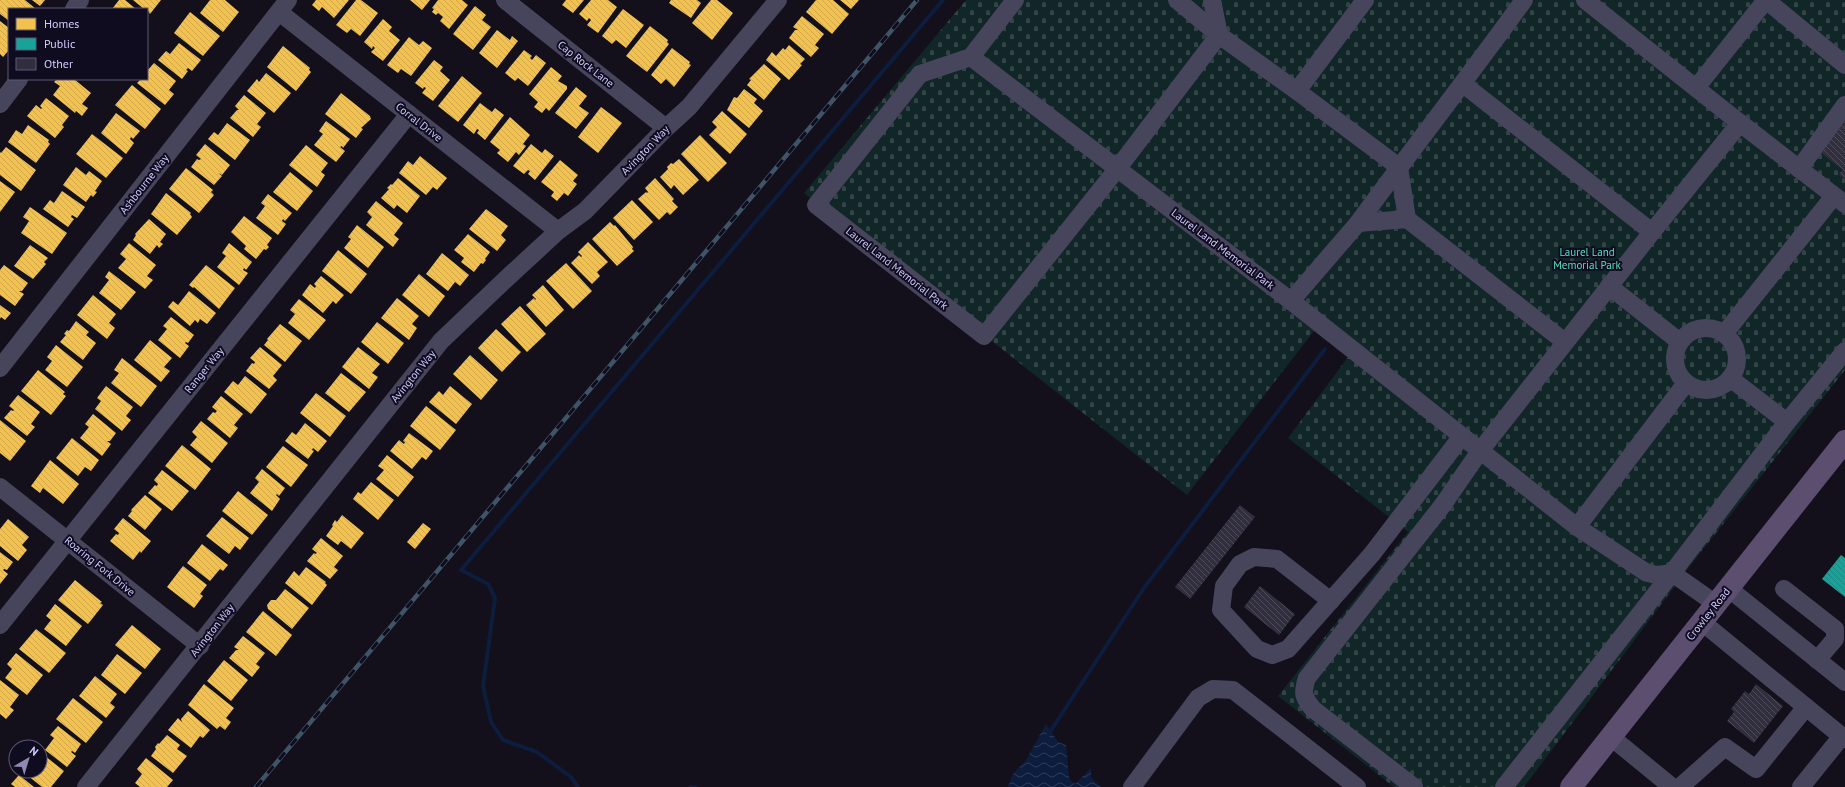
<svg xmlns="http://www.w3.org/2000/svg" width="1845" height="787" font-family="'PT Sans',sans-serif">
	<style>
		.cemetery { fill: url(#cemetery-stones) }
		.water { fill: url(#water-waves) }
		.homes { fill: url(#homes-back-hatch) }
		.public { fill: url(#public-back-hatch) }
		.lines { fill: none; stroke-linecap: round; stroke-linejoin: round }
		.stream { stroke: #0c1d3d; stroke-width: 4 }
		.building { fill: url(#building-back-hatch) }
		.minor { stroke: #47455c; stroke-width: 18 }
		.major { stroke: #5b4e6e; stroke-width: 22 }
		.rail-casing { stroke: #3f5466; stroke-width: 4.5 }
		.rail { stroke: #100c1f; stroke-width: 3; stroke-dasharray: 9; stroke-linecap: butt }
		.labels { text-anchor: middle; stroke-width: 4; stroke-linejoin: round; paint-order: stroke }
		.street-label { font-size: 11px; fill: #d1cbff; stroke: #100c1f }
		.park-label { font-size: 11px; fill: #57dfbf; stroke: #100c1f }
	</style>
	<defs>
		<pattern id="cemetery-stones" width="16" height="16" patternUnits="userSpaceOnUse"><rect width="16" height="16" fill="#102627"/><path d="M2 7V4a2 2 0 0 1 4 0v3zM10 15v-3a2 2 0 0 1 4 0v3z" fill="#324447"/></pattern>
		<pattern id="water-waves" width="16" height="10" patternUnits="userSpaceOnUse"><rect width="16" height="10" fill="#0c1d3d"/><path d="M0 5q4-4 8 0t8 0" fill="none" stroke="#2e3c5a"/></pattern>
		<pattern id="homes-back-hatch" width="6" height="6" patternUnits="userSpaceOnUse"><rect width="6" height="6" fill="#f2c14e"/><path d="M-1 5l2 2M0 0l6 6M5-1l2 2" fill="none" stroke="#cea74e"/></pattern>
		<pattern id="public-back-hatch" width="6" height="6" patternUnits="userSpaceOnUse"><rect width="6" height="6" fill="#17a398"/><path d="M-1 5l2 2M0 0l6 6M5-1l2 2" fill="none" stroke="#238481"/></pattern>
		<pattern id="building-back-hatch" width="6" height="6" patternUnits="userSpaceOnUse"><rect width="6" height="6" fill="#312e3e"/><path d="M-1 5l2 2M0 0l6 6M5-1l2 2" fill="none" stroke="#4e4b5b"/></pattern>
	</defs>
	<rect width="100%" height="100%" fill="#13101b"/>
	<path class="cemetery" d="M 966,0 L 1845,0 L 1845,370 L 1690,566 L 1524,787 L 1394,787 L 1278,696 L 1408,532 L 1288,438 L 1348,357 L 1314,331 L 1187,495 L 804,193 Z"/>
	<path class="water" d="M 1046,724 L 1058,742 L 1066,745 L 1069,778 L 1075,784 L 1091,768 L 1091,777 L 1101,787 L 1008,787 L 1012,775 L 1026,760 Z"/>
	<g class="homes">
		<path d="M 0,0 L 25,0 L 36,9 L 9,9 L 9,21 L 0,14 Z"/>
		<path d="M 32,0 L 45,0 L 40,6 Z"/>
		<path d="M 119,0 L 125,0 L 136,9 L 112,9 Z"/>
		<path d="M 133,0 L 161,0 L 150,14 L 147,9 L 144,9 Z"/>
		<path d="M 210,0 L 225,0 L 239,12 L 223,32 L 200,13 Z"/>
		<path d="M 316,0 L 349,0 L 334,18 L 322,7 L 319,11 L 312,5 Z"/>
		<path d="M 356,0 L 361,0 L 378,13 L 360,36 L 351,29 L 347,33 L 336,25 Z"/>
		<path d="M 410,0 L 430,0 L 422,10 Z"/>
		<path d="M 438,0 L 462,0 L 468,5 L 449,29 L 440,21 L 443,17 L 438,13 L 436,15 L 432,12 L 434,9 L 432,8 Z"/>
		<path d="M 566,0 L 584,0 L 573,13 L 562,5 Z"/>
		<path d="M 591,0 L 608,0 L 617,7 L 598,33 L 587,25 L 591,20 L 589,18 L 587,21 L 579,14 Z"/>
		<path d="M 671,0 L 697,0 L 701,3 L 691,18 L 669,3 Z"/>
		<path d="M 711,0 L 717,0 L 733,13 L 712,40 L 692,23 Z"/>
		<path d="M 816,0 L 833,0 L 849,14 L 832,34 L 806,12 Z"/>
		<path d="M 840,0 L 859,0 L 851,9 Z"/>
		<path d="M 475,6 L 486,15 L 482,20 L 491,27 L 473,50 L 453,34 Z"/>
		<path d="M 623,9 L 644,25 L 626,48 L 616,40 L 612,44 L 602,36 Z"/>
		<path d="M 190,12 L 220,36 L 203,56 L 174,33 Z"/>
		<path d="M 802,16 L 824,34 L 815,45 L 819,48 L 811,57 L 789,38 L 795,30 L 798,30 L 793,27 Z"/>
		<path d="M 383,19 L 392,27 L 389,31 L 400,40 L 383,61 L 371,52 L 375,48 L 373,46 L 372,49 L 364,42 Z"/>
		<path d="M 0,21 L 9,28 L 8,42 L 9,50 L 3,57 L 0,54 Z"/>
		<path d="M 650,26 L 668,40 L 667,42 L 669,44 L 647,72 L 626,56 Z"/>
		<path d="M 497,30 L 510,40 L 512,36 L 518,41 L 497,68 L 479,53 Z"/>
		<path d="M 409,37 L 419,45 L 423,41 L 432,48 L 411,76 L 401,69 L 398,73 L 387,65 Z"/>
		<path d="M 179,43 L 201,60 L 192,71 L 188,68 L 186,70 L 188,71 L 182,79 L 158,60 L 166,51 L 170,54 Z"/>
		<path d="M 789,45 L 805,59 L 800,64 L 802,65 L 789,80 L 766,60 L 772,52 L 776,56 L 783,48 L 785,50 Z"/>
		<path d="M 283,46 L 310,68 L 309,70 L 311,72 L 296,91 L 267,67 Z"/>
		<path d="M 672,48 L 690,62 L 689,64 L 691,65 L 674,87 L 666,79 L 661,84 L 651,75 Z"/>
		<path d="M 524,50 L 532,56 L 530,58 L 532,60 L 536,55 L 546,63 L 528,86 L 518,78 L 515,81 L 505,73 Z"/>
		<path d="M 434,60 L 443,67 L 440,71 L 450,80 L 433,101 L 422,93 L 426,88 L 424,87 L 423,89 L 415,83 Z"/>
		<path d="M 154,63 L 176,81 L 169,90 L 174,94 L 165,105 L 137,83 L 141,79 L 147,79 L 147,71 Z"/>
		<path d="M 764,64 L 781,79 L 764,100 L 747,85 L 751,80 L 749,79 Z"/>
		<path d="M 551,67 L 562,76 L 558,81 L 567,86 L 567,89 L 549,111 L 546,108 L 542,113 L 534,107 L 538,102 L 529,94 Z"/>
		<path d="M 266,73 L 291,93 L 274,113 L 247,91 L 257,79 L 259,82 Z"/>
		<path d="M 462,76 L 482,93 L 458,122 L 438,106 Z"/>
		<path d="M 57,79 L 74,79 L 91,93 L 82,104 L 88,108 L 82,116 L 76,111 L 75,113 L 53,95 L 60,86 L 54,82 Z"/>
		<path d="M 132,85 L 161,109 L 145,129 L 115,105 Z"/>
		<path d="M 576,87 L 587,96 L 579,106 L 589,113 L 576,129 L 555,113 Z"/>
		<path d="M 744,89 L 757,99 L 754,103 L 763,111 L 749,128 L 727,110 L 734,97 L 737,98 Z"/>
		<path d="M 341,93 L 370,116 L 371,119 L 361,128 L 363,129 L 356,138 L 325,114 Z"/>
		<path d="M 244,95 L 266,113 L 257,124 L 261,127 L 253,137 L 230,118 L 237,110 L 239,110 L 235,106 Z"/>
		<path d="M 46,98 L 69,116 L 62,125 L 64,127 L 55,138 L 27,116 L 36,105 L 41,109 L 42,108 L 40,106 Z"/>
		<path d="M 480,103 L 492,112 L 495,108 L 504,115 L 485,140 L 477,133 L 479,130 L 477,129 L 474,134 L 463,125 Z"/>
		<path d="M 601,107 L 622,123 L 598,153 L 578,137 Z"/>
		<path d="M 722,111 L 747,134 L 730,154 L 709,135 L 717,127 L 712,122 Z"/>
		<path d="M 116,113 L 140,131 L 133,139 L 131,137 L 130,139 L 134,143 L 126,154 L 101,133 Z"/>
		<path d="M 510,117 L 530,135 L 523,144 L 526,146 L 519,155 L 516,152 L 508,162 L 497,153 L 500,150 L 490,142 Z"/>
		<path d="M 326,121 L 350,139 L 343,148 L 342,146 L 340,147 L 345,151 L 336,162 L 314,145 L 323,134 L 319,131 Z"/>
		<path d="M 227,123 L 250,140 L 235,160 L 208,139 L 214,132 L 218,135 Z"/>
		<path d="M 28,125 L 49,140 L 48,142 L 50,144 L 36,163 L 8,142 L 16,130 L 22,134 Z"/>
		<path d="M 92,134 L 123,158 L 106,178 L 76,154 Z"/>
		<path d="M 700,135 L 727,163 L 708,182 L 681,154 Z"/>
		<path d="M 205,144 L 230,165 L 222,175 L 218,173 L 222,176 L 214,185 L 191,167 L 197,159 L 199,160 L 201,159 L 196,155 Z"/>
		<path d="M 531,144 L 542,153 L 545,149 L 554,156 L 535,180 L 528,174 L 530,171 L 528,170 L 524,174 L 513,166 Z"/>
		<path d="M 306,145 L 328,163 L 321,172 L 325,175 L 317,187 L 289,165 Z"/>
		<path d="M 6,147 L 36,170 L 21,191 L 0,175 L 0,152 L 1,153 Z"/>
		<path d="M 420,156 L 447,178 L 437,190 L 433,187 L 426,195 L 399,173 L 408,161 L 413,165 Z"/>
		<path d="M 679,159 L 699,180 L 683,195 L 674,185 L 671,189 L 660,177 L 668,169 L 667,167 L 671,163 L 673,164 Z"/>
		<path d="M 560,160 L 578,175 L 573,181 L 577,184 L 568,196 L 564,193 L 557,201 L 551,196 L 554,192 L 541,182 Z"/>
		<path d="M 76,167 L 86,175 L 89,171 L 102,181 L 95,191 L 97,192 L 93,197 L 91,195 L 86,202 L 63,185 Z"/>
		<path d="M 186,168 L 213,190 L 211,192 L 214,195 L 199,213 L 169,189 Z"/>
		<path d="M 290,172 L 313,191 L 297,211 L 273,192 Z"/>
		<path d="M 398,178 L 420,196 L 407,213 L 397,205 L 394,209 L 381,198 L 389,189 L 387,188 L 391,184 L 392,185 Z"/>
		<path d="M 655,178 L 674,199 L 672,201 L 678,207 L 670,215 L 667,212 L 659,220 L 638,199 L 646,192 L 647,193 L 648,192 L 645,188 Z"/>
		<path d="M 0,181 L 15,192 L 0,212 Z"/>
		<path d="M 62,191 L 85,207 L 77,218 L 72,215 L 71,217 L 74,219 L 68,227 L 43,209 L 50,200 L 54,203 Z"/>
		<path d="M 166,193 L 191,213 L 190,214 L 192,217 L 177,235 L 151,214 Z"/>
		<path d="M 268,194 L 292,213 L 285,221 L 283,219 L 282,221 L 286,224 L 278,235 L 256,218 L 265,206 L 261,203 Z"/>
		<path d="M 632,200 L 653,222 L 634,240 L 613,218 Z"/>
		<path d="M 376,201 L 403,223 L 394,235 L 399,239 L 393,247 L 366,225 L 372,217 L 367,212 Z"/>
		<path d="M 30,207 L 67,233 L 52,254 L 21,233 L 29,221 L 23,217 Z"/>
		<path d="M 486,209 L 508,226 L 501,235 L 506,240 L 497,251 L 469,229 Z"/>
		<path d="M 244,216 L 272,238 L 267,245 L 269,247 L 266,250 L 264,249 L 256,259 L 244,249 L 246,246 L 231,232 Z"/>
		<path d="M 149,219 L 166,234 L 160,242 L 163,244 L 159,248 L 157,245 L 150,254 L 133,240 L 136,235 L 135,234 Z"/>
		<path d="M 610,222 L 614,226 L 615,225 L 633,247 L 632,249 L 634,251 L 617,266 L 592,239 Z"/>
		<path d="M 357,225 L 384,247 L 368,268 L 344,248 L 351,239 L 348,237 Z"/>
		<path d="M 468,234 L 490,252 L 485,259 L 486,260 L 483,264 L 481,263 L 474,272 L 461,262 L 464,258 L 454,250 Z"/>
		<path d="M 588,242 L 608,262 L 597,272 L 600,276 L 592,284 L 571,263 L 579,255 L 581,257 L 582,256 L 578,252 Z"/>
		<path d="M 129,243 L 156,265 L 147,276 L 153,280 L 145,289 L 118,268 L 126,259 L 120,254 Z"/>
		<path d="M 229,243 L 252,262 L 246,270 L 244,268 L 243,270 L 248,273 L 239,285 L 217,267 L 226,256 L 222,253 Z"/>
		<path d="M 30,245 L 48,258 L 44,262 L 46,264 L 33,279 L 14,266 Z"/>
		<path d="M 338,250 L 367,274 L 351,294 L 322,271 Z"/>
		<path d="M 442,253 L 469,275 L 460,286 L 455,282 L 448,291 L 426,274 Z"/>
		<path d="M 566,263 L 592,291 L 573,309 L 546,281 Z"/>
		<path d="M 4,265 L 28,283 L 22,291 L 19,291 L 24,294 L 15,306 L 0,295 L 0,270 Z"/>
		<path d="M 206,265 L 235,288 L 219,309 L 194,287 L 193,288 L 189,285 Z"/>
		<path d="M 109,271 L 136,292 L 121,310 L 99,293 L 109,280 L 105,277 Z"/>
		<path d="M 419,274 L 445,296 L 429,317 L 402,295 Z"/>
		<path d="M 321,276 L 344,295 L 336,304 L 333,301 L 323,313 L 302,295 L 310,284 L 315,288 L 316,286 L 314,284 Z"/>
		<path d="M 543,285 L 564,310 L 546,327 L 526,305 L 534,298 L 535,300 L 536,299 L 532,295 Z"/>
		<path d="M 189,291 L 216,313 L 207,324 L 200,319 L 198,323 L 195,320 L 190,326 L 168,307 L 173,301 L 178,305 Z"/>
		<path d="M 93,295 L 116,314 L 109,323 L 115,328 L 107,339 L 77,315 Z"/>
		<path d="M 397,298 L 419,316 L 412,324 L 417,328 L 409,340 L 381,318 Z"/>
		<path d="M 299,299 L 326,320 L 309,340 L 288,323 L 295,314 L 290,310 Z"/>
		<path d="M 0,305 L 11,313 L 5,320 L 1,317 L 0,319 Z"/>
		<path d="M 520,306 L 546,334 L 527,352 L 501,324 Z"/>
		<path d="M 171,317 L 194,335 L 188,343 L 186,342 L 185,343 L 189,346 L 180,358 L 158,340 L 167,329 L 163,326 Z"/>
		<path d="M 76,321 L 89,332 L 86,335 L 96,343 L 83,360 L 60,342 L 66,335 L 64,334 L 67,330 L 69,331 Z"/>
		<path d="M 377,322 L 404,343 L 388,364 L 361,342 Z"/>
		<path d="M 280,324 L 302,341 L 285,362 L 264,345 L 268,340 L 267,339 Z"/>
		<path d="M 496,329 L 521,352 L 502,372 L 478,348 Z"/>
		<path d="M 150,340 L 172,358 L 164,367 L 170,371 L 161,382 L 134,360 Z"/>
		<path d="M 56,345 L 83,367 L 67,387 L 45,370 L 52,361 L 47,357 Z"/>
		<path d="M 260,347 L 282,365 L 273,376 L 277,380 L 269,389 L 246,371 L 252,363 L 254,364 L 255,362 L 250,358 Z"/>
		<path d="M 358,347 L 380,364 L 372,373 L 378,377 L 369,389 L 342,367 Z"/>
		<path d="M 470,355 L 498,380 L 481,400 L 453,374 Z"/>
		<path d="M 122,358 L 157,386 L 141,407 L 111,383 L 119,373 L 114,370 Z"/>
		<path d="M 38,370 L 65,392 L 63,394 L 66,396 L 51,415 L 21,391 Z"/>
		<path d="M 341,373 L 366,392 L 349,412 L 325,393 Z"/>
		<path d="M 245,376 L 267,394 L 251,414 L 224,392 L 233,381 L 238,385 Z"/>
		<path d="M 106,386 L 133,407 L 126,416 L 131,420 L 122,431 L 95,409 L 101,401 L 97,398 Z"/>
		<path d="M 450,386 L 472,404 L 456,424 L 429,402 L 439,391 L 443,395 Z"/>
		<path d="M 316,393 L 346,416 L 330,437 L 300,413 Z"/>
		<path d="M 18,395 L 40,412 L 31,424 L 35,427 L 27,436 L 4,418 L 11,410 L 13,411 L 14,410 L 9,406 Z"/>
		<path d="M 221,396 L 243,414 L 234,425 L 238,428 L 230,438 L 207,419 L 213,412 L 215,413 L 217,411 L 212,407 Z"/>
		<path d="M 426,406 L 456,430 L 440,450 L 410,426 Z"/>
		<path d="M 93,414 L 116,433 L 110,441 L 107,441 L 111,444 L 102,456 L 80,438 L 89,427 L 85,424 Z"/>
		<path d="M 0,420 L 26,441 L 10,461 L 0,453 Z"/>
		<path d="M 201,421 L 228,443 L 212,463 L 190,445 L 197,437 L 192,432 Z"/>
		<path d="M 305,423 L 327,441 L 318,452 L 313,448 L 312,450 L 314,451 L 308,459 L 285,441 L 292,432 L 296,435 Z"/>
		<path d="M 409,433 L 433,451 L 426,460 L 422,457 L 412,469 L 390,451 L 399,440 L 404,444 L 405,442 L 403,441 Z"/>
		<path d="M 72,438 L 99,460 L 91,471 L 85,467 L 78,476 L 56,458 Z"/>
		<path d="M 182,445 L 211,469 L 195,490 L 165,466 Z"/>
		<path d="M 283,446 L 308,465 L 291,487 L 266,467 Z"/>
		<path d="M 387,455 L 414,477 L 398,497 L 376,479 L 384,470 L 378,466 Z"/>
		<path d="M 50,460 L 79,484 L 63,504 L 43,488 L 40,493 L 31,486 Z"/>
		<path d="M 262,469 L 285,488 L 279,496 L 277,494 L 276,495 L 280,499 L 272,511 L 250,493 L 259,482 L 255,478 Z"/>
		<path d="M 162,470 L 189,491 L 172,511 L 148,493 L 155,485 L 157,486 L 158,484 L 154,480 Z"/>
		<path d="M 371,482 L 394,500 L 378,520 L 353,499 L 358,492 L 361,494 Z"/>
		<path d="M 238,491 L 268,515 L 252,535 L 222,511 Z"/>
		<path d="M 145,495 L 162,509 L 145,530 L 128,516 L 132,511 L 131,510 Z"/>
		<path d="M 342,515 L 364,533 L 351,549 L 341,541 L 338,545 L 326,536 L 333,526 L 332,525 L 335,520 L 337,522 Z"/>
		<path d="M 222,517 L 249,538 L 240,550 L 235,546 L 229,554 L 206,536 Z"/>
		<path d="M 123,518 L 151,541 L 141,553 L 140,551 L 133,560 L 110,541 L 116,534 L 118,535 L 119,533 L 114,529 Z"/>
		<path d="M 8,519 L 29,537 L 22,545 L 27,550 L 18,561 L 0,546 L 0,529 Z"/>
		<path d="M 423,523 L 431,529 L 415,549 L 407,542 Z"/>
		<path d="M 321,538 L 343,556 L 334,567 L 338,570 L 330,579 L 307,561 L 314,553 L 315,554 L 317,553 L 312,549 Z"/>
		<path d="M 202,544 L 228,565 L 223,571 L 220,569 L 210,581 L 187,563 Z"/>
		<path d="M 0,552 L 13,562 L 7,570 L 4,569 L 3,570 L 8,574 L 0,584 Z"/>
		<path d="M 183,566 L 207,585 L 200,594 L 203,596 L 194,608 L 167,587 Z"/>
		<path d="M 306,567 L 326,582 L 325,583 L 327,585 L 312,605 L 285,583 L 294,571 L 299,576 Z"/>
		<path d="M 75,580 L 102,602 L 100,603 L 103,605 L 88,624 L 58,600 Z"/>
		<path d="M 285,589 L 309,608 L 292,629 L 268,609 L 267,605 L 271,600 L 276,600 Z"/>
		<path d="M 55,604 L 82,626 L 66,646 L 44,629 L 51,620 L 46,616 Z"/>
		<path d="M 263,611 L 292,635 L 276,656 L 246,632 Z"/>
		<path d="M 132,625 L 161,649 L 145,669 L 115,645 Z"/>
		<path d="M 36,629 L 66,653 L 49,673 L 19,649 Z"/>
		<path d="M 243,636 L 265,653 L 256,664 L 260,667 L 252,677 L 229,658 L 236,650 L 239,650 L 234,647 Z"/>
		<path d="M 16,653 L 43,675 L 27,695 L 5,678 L 12,669 L 7,664 Z"/>
		<path d="M 117,654 L 142,673 L 125,694 L 101,675 Z"/>
		<path d="M 224,660 L 248,680 L 231,701 L 207,681 Z"/>
		<path d="M 95,676 L 117,694 L 110,703 L 115,707 L 106,718 L 79,696 Z"/>
		<path d="M 0,680 L 19,695 L 10,707 L 14,710 L 6,719 L 0,714 Z"/>
		<path d="M 204,684 L 234,708 L 226,718 L 231,722 L 225,730 L 220,726 L 217,729 L 188,705 Z"/>
		<path d="M 73,698 L 103,722 L 86,743 L 56,719 Z"/>
		<path d="M 188,711 L 210,730 L 203,738 L 200,736 L 191,748 L 168,730 L 178,718 L 182,722 L 181,719 Z"/>
		<path d="M 58,726 L 81,744 L 75,753 L 72,751 L 71,752 L 76,756 L 67,767 L 45,750 L 54,738 L 50,735 Z"/>
		<path d="M 167,735 L 180,745 L 177,749 L 187,756 L 173,773 L 151,756 L 156,749 L 155,747 L 158,743 L 159,744 Z"/>
		<path d="M 40,752 L 64,771 L 51,787 L 42,787 L 22,771 L 40,771 Z"/>
		<path d="M 146,758 L 173,780 L 167,787 L 140,787 L 135,783 L 142,774 L 137,769 Z"/>
		<path d="M 19,775 L 34,787 L 15,787 L 11,784 Z"/>
	</g>
	<path class="public" d="M 1841,555 L 1845,558 L 1845,597 L 1822,579 Z"/>
	<g class="lines">
		<g class="stream">
			<path d="M 1048,735 L 1144,588 L 1325,349"/>
			<path d="M 578,787 L 571,777 L 537,752 L 503,740 L 491,722 L 483,686 L 495,598 L 488,584 L 461,570 L 943,0"/>
			<path d="M 690,787 L 696,787"/>
		</g>
	</g>
	<g class="building">
		<path d="M 1845,120 L 1845,179 L 1839,174 L 1843,170 L 1819,151 Z"/>
		<path d="M 1240,505 L 1255,517 L 1190,599 L 1175,587 Z"/>
		<path d="M 1260,586 L 1295,614 L 1279,635 L 1244,607 Z"/>
		<path d="M 1756,684 L 1783,706 L 1754,743 L 1727,721 L 1734,712 L 1731,709 L 1745,691 L 1749,694 Z"/>
	</g>
	<g class="lines">
		<g class="minor">
			<path d="M 505,0 L 666,128"/>
			<path d="M 1015,0 L 971,57 L 920,74 L 816,205 L 984,336 L 1118,168 L 1219,35 L 1212,0"/>
			<path d="M 1177,0 L 1219,35 L 1297,91 L 1399,167 L 1407,219"/>
			<path d="M 1766,0 L 1845,65"/>
			<path d="M 74,9 L 80,0"/>
			<path d="M 279,12 L 558,231"/>
			<path d="M 971,57 L 1291,301 L 1577,527 L 1647,573 L 1658,575 L 1672,573 L 1787,422 L 1730,378"/>
			<path d="M 1463,84 L 1652,232"/>
			<path d="M 1696,88 L 1766,0"/>
			<path d="M 1297,91 L 1365,0"/>
			<path d="M 0,104 L 19,79"/>
			<path d="M 1740,123 L 1845,204"/>
			<path d="M 1799,169 L 1845,105"/>
			<path d="M 1358,223 C 1413,148 1470,75 1524,0"/>
			<path d="M 1609,286 L 1680,342"/>
			<path d="M 1291,301 L 1358,223 L 1407,219 L 1565,342"/>
			<circle cx="1706" cy="359" r="31"/>
			<path d="M 1724,334 L 1834,196"/>
			<path d="M 0,368 L 288,0"/>
			<path d="M 1787,422 L 1845,351"/>
			<path d="M 0,487 L 200,646"/>
			<path d="M 1577,527 L 1686,383"/>
			<path d="M 1728,588 L 1845,682"/>
			<path d="M 1784,589 L 1835,629 L 1835,639 L 1817,660"/>
			<path d="M 1331,601 L 1277,559 L 1254,557 L 1240,564 L 1224,586 L 1221,610 L 1257,649 L 1272,655 L 1288,649 L 1372,554 L 1462,436"/>
			<path d="M 1702,622 L 1845,739"/>
			<path d="M 0,625 L 409,114"/>
			<path d="M 1611,737 L 1672,787"/>
			<path d="M 86,787 L 441,341 L 506,279 L 558,231 L 585,211 L 666,128 L 689,107 L 778,0"/>
			<path d="M 1132,787 L 1198,698 L 1213,689 L 1233,690 L 1357,787"/>
			<path d="M 1414,787 L 1313,709 C 1303,697 1302,693 1307,678 L 1442,506 L 1480,451 L 1652,232 L 1740,123 L 1585,0"/>
			<path d="M 1504,787 L 1672,573 L 1716,604"/>
			<path d="M 1680,787 L 1725,747 L 1756,769 L 1806,707"/>
			<path d="M 1801,787 L 1842,736"/>
		</g>
		<path class="major" d="M 1571,787 L 1845,441"/>
		<defs>
			<path id="rail" d="M 256,787 L 917,0"/>
		</defs>
		<use href="#rail" class="rail-casing"/>
		<use href="#rail" class="rail"/>
	</g>
	<g class="labels">
		<g class="street-label">
			<text transform="translate(586 64) rotate(38)" y="4">Cap Rock Lane</text>
			<text transform="translate(419 122) rotate(38)" y="4">Corral Drive</text>
			<text transform="translate(645 150) rotate(-46)" y="4">Avington Way</text>
			<text transform="translate(144 184) rotate(-52)" y="4">Ashbourne Way</text>
			<text transform="translate(1223 249) rotate(37)" y="4">Laurel Land Memorial Park</text>
			<text transform="translate(897 268) rotate(38)" y="4">Laurel Land Memorial Park</text>
			<text transform="translate(204 370) rotate(-51)" y="4">Ranger Way</text>
			<text transform="translate(413 376) rotate(-51)" y="4">Avington Way</text>
			<text transform="translate(100 566) rotate(39)" y="4">Roaring Fork Drive</text>
			<text transform="translate(1708 614) rotate(-52)" y="4">Crowley Road</text>
			<text transform="translate(212 630) rotate(-52)" y="4">Avington Way</text>
		</g>
		<g class="park-label">
			<text x="1587" y="256">Laurel Land<tspan x="1587" dy="13">Memorial Park</tspan></text>
		</g>
	</g>
	<rect x="8" y="8" width="140" height="72" fill="#100c1f" stroke="#5d5879"/>
	<rect x="16" y="18" width="20" height="12" fill="#f2c14e" stroke="#5d5879"/>
	<text x="44" y="28" font-size="12" fill="#d1cbff">Homes</text>
	<rect x="16" y="38" width="20" height="12" fill="#17a398" stroke="#5d5879"/>
	<text x="44" y="48" font-size="12" fill="#d1cbff">Public</text>
	<rect x="16" y="58" width="20" height="12" fill="#312e3e" stroke="#5d5879"/>
	<text x="44" y="68" font-size="12" fill="#d1cbff">Other</text>
	<g transform="translate(28 759) rotate(38)"><circle r="19" fill="#100c1f" stroke="#5d5879"/>
	<path d="M0-3L7 15L0 10L-7 15Z" fill="#8e8aaf"/>
	<text y="-6" font-size="11" font-weight="bold" text-anchor="middle" fill="#d1cbff">N</text>
	</g>
</svg>
